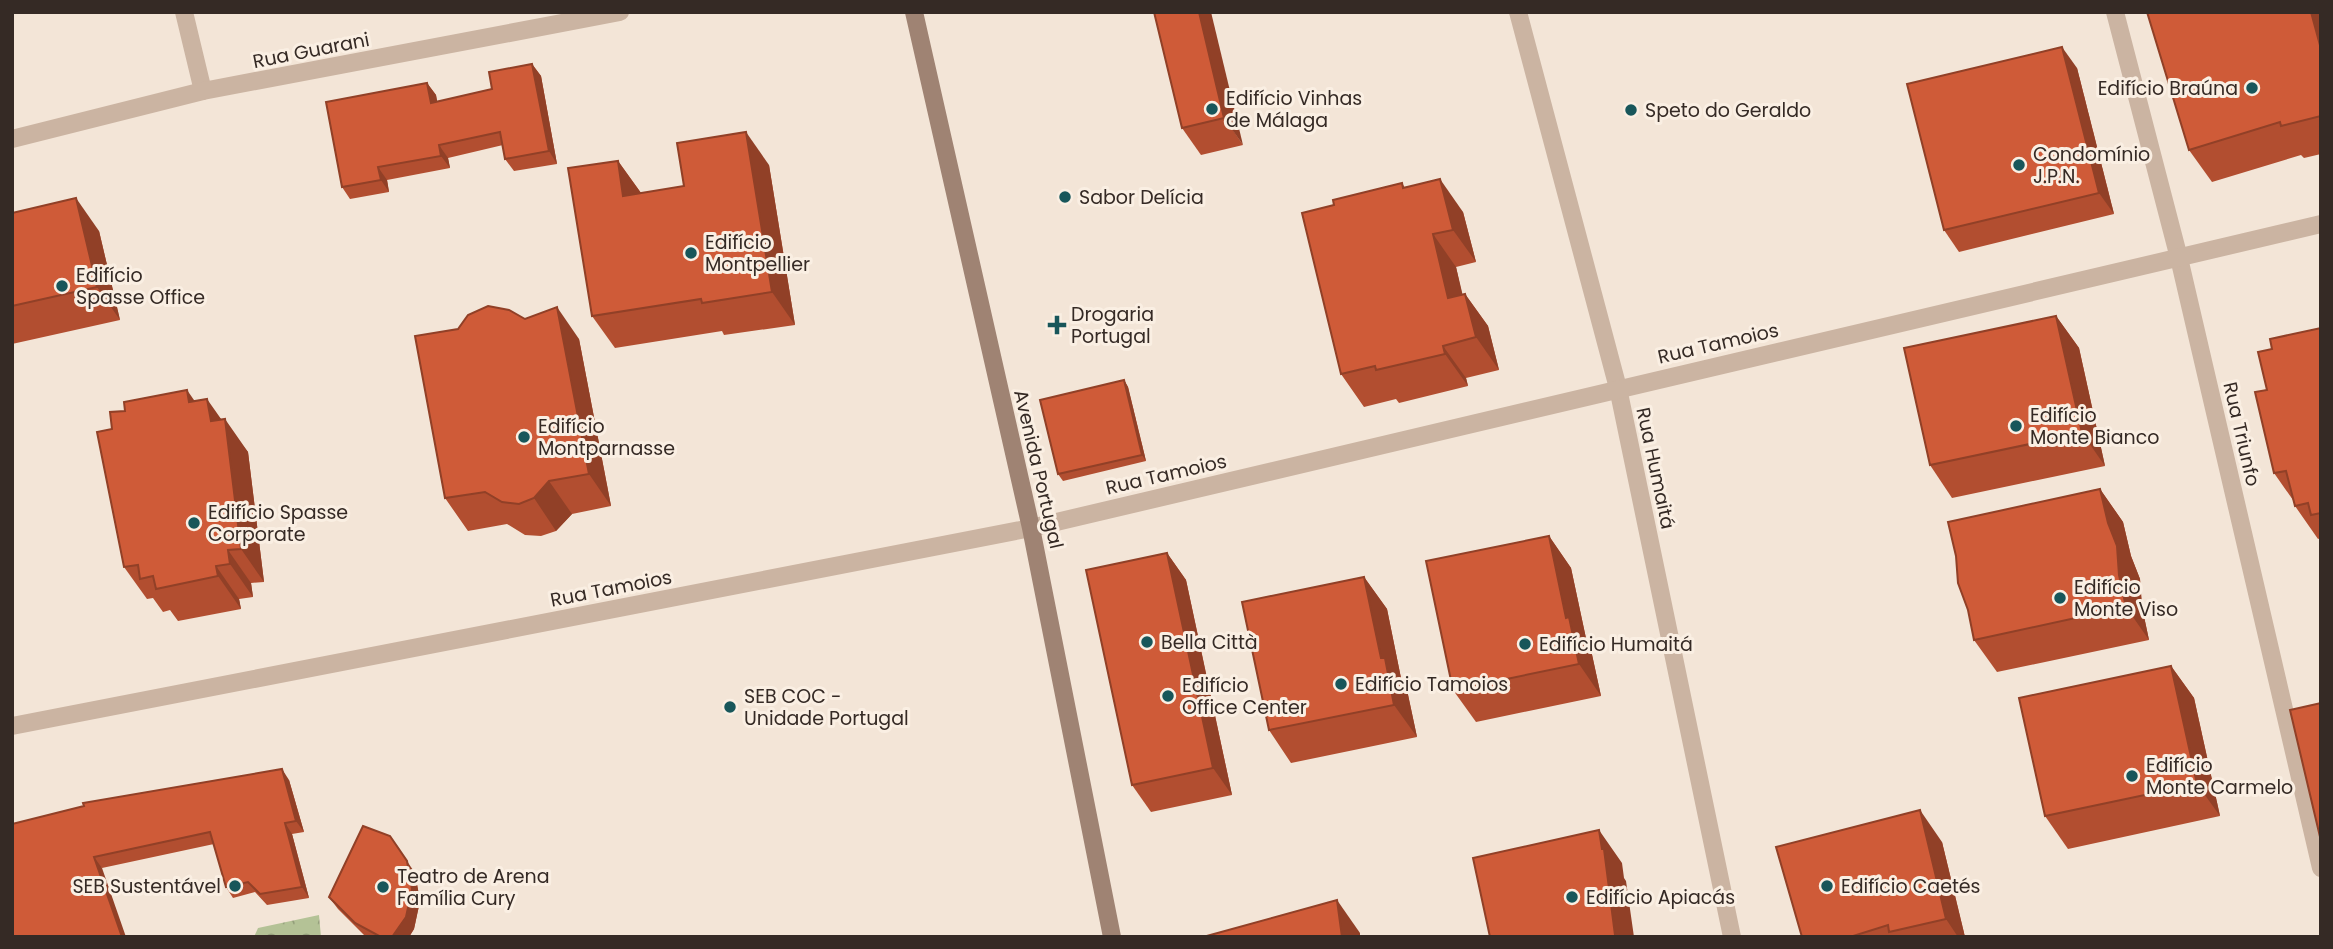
<svg xmlns="http://www.w3.org/2000/svg" width="2333" height="949" font-family="Poppins,sans-serif">
	<style>
		.park { fill: url(#park-crowns) }
		.lines { fill: none; stroke-linecap: round; stroke-linejoin: round }
		.street { stroke: #cbb4a2; stroke-width: 18 }
		.secondary { stroke: #9f8373; stroke-width: 18 }
		.wall { fill: #b24e30 }
		.shaded-wall { fill: #914027 }
		.building { fill: #cf5b38; stroke: #914027; stroke-width: 2 }
		.poi-dot { fill: #18565a; stroke: #faefe3; stroke-width: 2.5 }
		.labels { text-anchor: middle; stroke-width: 6; stroke-linejoin: round; paint-order: stroke }
		.street-label { font-size: 19px; fill: #352a25; stroke: #faefe3 }
		.poi-label { font-size: 19px; fill: #352a25; stroke: #faefe3; text-anchor: start }
	</style>
	<defs>
		<pattern id="park-crowns" width="20" height="18" patternUnits="userSpaceOnUse" patternTransform="scale(1.75)"><rect width="20" height="18" fill="#b4c296"/><path d="M2 6a3 3 0 1 1 6 0M12 15a3 3 0 1 1 6 0" fill="none" stroke="#939e7a"/></pattern>
	</defs>
	<rect width="100%" height="100%" fill="#f3e5d7"/>
	<path class="park" d="M 319,915 L 321,937 L 254,937 L 258,928 Z"/>
	<g class="lines">
		<g class="street">
			<path d="M 184,12 L 203,91"/>
			<path d="M 1518,12 L 1618,388 L 1732,937"/>
			<path d="M 2115,12 L 2179,258 L 2321,868"/>
			<path d="M 12,139 L 203,91 L 620,12"/>
			<path d="M 12,726 L 1031,528 L 2321,224"/>
		</g>
		<path class="secondary" d="M 914,12 L 1031,528 L 1112,937"/>
	</g>
	<g class="wall">
		<path d="M 1154,12 L 1243,145 L 1201,155 L 1182,128 Z"/>
		<path d="M 2321,12 L 2321,154 L 2304,158 L 2301,155 L 2212,182 L 2189,150 Z"/>
		<path d="M 532,64 L 541,76 L 557,164 L 514,171 L 505,159 L 503,145 L 448,158 L 450,168 L 387,180 L 389,192 L 350,199 L 342,187 L 427,83 L 436,95 L 437,102 L 492,89 Z"/>
		<path d="M 2077,68 L 2114,214 L 1959,252 L 1944,230 Z"/>
		<path d="M 618,161 L 641,193 L 684,186 L 769,165 L 795,325 L 724,335 L 722,331 L 615,348 L 592,316 Z"/>
		<path d="M 1402,183 L 1405,188 L 1463,212 L 1476,262 L 1456,267 L 1462,294 L 1465,294 L 1488,326 L 1499,370 L 1466,378 L 1468,386 L 1399,403 L 1396,399 L 1364,407 L 1341,374 L 1334,205 Z"/>
		<path d="M 12,213 L 99,231 L 120,320 L 12,344 Z"/>
		<path d="M 2056,316 L 2079,348 L 2105,466 L 1952,498 L 1930,465 Z"/>
		<path d="M 525,319 L 579,339 L 611,506 L 572,514 L 556,531 L 541,536 L 525,535 L 507,524 L 468,531 L 445,498 Z"/>
		<path d="M 2321,328 L 2321,538 L 2318,539 L 2295,506 L 2293,500 L 2274,473 L 2267,390 L 2272,349 Z"/>
		<path d="M 1124,380 L 1128,387 L 1146,461 L 1063,481 L 1058,474 Z"/>
		<path d="M 195,401 L 221,419 L 248,452 L 264,582 L 251,583 L 253,597 L 239,599 L 241,609 L 178,621 L 170,610 L 163,612 L 153,598 L 147,599 L 124,567 L 112,429 L 125,411 Z"/>
		<path d="M 2100,489 L 2123,522 L 2131,556 L 2140,579 L 2142,607 L 2149,640 L 1997,672 L 1974,640 L 1968,610 Z"/>
		<path d="M 1549,536 L 1571,568 L 1587,643 L 1591,650 L 1601,696 L 1476,722 L 1453,690 Z"/>
		<path d="M 1167,553 L 1186,580 L 1232,795 L 1151,812 L 1132,785 Z"/>
		<path d="M 1364,577 L 1387,609 L 1402,683 L 1407,690 L 1417,737 L 1291,763 L 1269,730 Z"/>
		<path d="M 2171,666 L 2194,698 L 2220,816 L 2068,849 L 2045,816 Z"/>
		<path d="M 289,780 L 304,832 L 292,834 L 309,898 L 267,905 L 255,892 L 233,898 L 226,887 L 214,844 L 102,868 L 12,824 Z"/>
		<path d="M 1942,842 L 1965,937 L 1802,937 Z"/>
		<path d="M 415,873 L 420,901 L 414,929 L 409,937 L 367,937 L 364,935 L 338,909 L 329,897 Z"/>
	</g>
	<g class="shaded-wall">
		<path d="M 1199,12 L 1211,12 L 1243,145 L 1224,118 Z"/>
		<path d="M 2311,12 L 2321,12 L 2321,49 Z"/>
		<path d="M 2062,47 L 2077,68 L 2114,214 L 2099,193 Z"/>
		<path d="M 532,64 L 541,76 L 557,164 L 549,151 Z"/>
		<path d="M 427,83 L 436,95 L 440,116 L 431,103 Z"/>
		<path d="M 746,132 L 769,165 L 795,325 L 772,292 Z"/>
		<path d="M 439,145 L 448,158 L 450,168 L 441,156 Z"/>
		<path d="M 618,161 L 641,193 L 623,196 Z"/>
		<path d="M 378,167 L 387,180 L 389,192 L 381,180 Z"/>
		<path d="M 1440,179 L 1463,212 L 1476,262 L 1453,230 Z"/>
		<path d="M 76,198 L 99,231 L 120,320 L 97,287 Z"/>
		<path d="M 1433,234 L 1456,267 L 1471,330 L 1448,298 Z"/>
		<path d="M 1465,294 L 1488,326 L 1499,370 L 1476,337 Z"/>
		<path d="M 557,307 L 579,339 L 611,506 L 589,474 Z"/>
		<path d="M 2056,316 L 2079,348 L 2105,466 L 2082,433 Z"/>
		<path d="M 1443,346 L 1466,378 L 1468,386 L 1445,354 Z"/>
		<path d="M 1124,380 L 1128,387 L 1146,461 L 1142,455 Z"/>
		<path d="M 187,390 L 210,423 L 189,402 Z"/>
		<path d="M 207,399 L 226,426 L 225,419 L 248,452 L 264,582 L 241,549 L 211,421 Z"/>
		<path d="M 549,481 L 572,514 L 556,531 L 534,498 Z"/>
		<path d="M 2100,489 L 2123,522 L 2131,556 L 2140,579 L 2142,607 L 2149,640 L 2126,607 Z"/>
		<path d="M 1549,536 L 1571,568 L 1587,643 L 1591,650 L 1601,696 L 1579,664 L 1566,618 Z"/>
		<path d="M 228,550 L 251,583 L 253,597 L 230,564 Z"/>
		<path d="M 1167,553 L 1186,580 L 1232,795 L 1213,768 Z"/>
		<path d="M 216,566 L 239,599 L 241,609 L 218,576 Z"/>
		<path d="M 1364,577 L 1387,609 L 1402,683 L 1407,690 L 1417,737 L 1394,705 L 1381,658 Z"/>
		<path d="M 2171,666 L 2194,698 L 2220,816 L 2197,784 Z"/>
		<path d="M 282,769 L 289,780 L 304,832 L 296,821 Z"/>
		<path d="M 1920,810 L 1942,842 L 1965,937 L 1958,937 L 1946,919 Z"/>
		<path d="M 285,823 L 292,834 L 309,898 L 302,887 Z"/>
		<path d="M 1599,830 L 1622,863 L 1624,878 L 1626,881 L 1634,937 L 1616,937 L 1615,935 Z"/>
		<path d="M 390,836 L 415,873 L 420,901 L 414,929 L 409,937 L 392,937 Z"/>
		<path d="M 94,857 L 102,868 L 126,937 L 122,937 Z"/>
		<path d="M 1337,900 L 1360,933 L 1360,937 L 1342,937 Z"/>
	</g>
	<g class="building">
		<path d="M 1154,12 L 1199,12 L 1224,118 L 1182,128 Z"/>
		<path d="M 2147,12 L 2311,12 L 2321,49 L 2321,116 L 2281,126 L 2280,122 L 2189,150 Z"/>
		<path d="M 2062,47 L 2099,193 L 1944,230 L 1907,84 Z"/>
		<path d="M 532,64 L 549,151 L 505,159 L 500,132 L 439,145 L 441,156 L 378,167 L 381,180 L 342,187 L 326,102 L 427,83 L 431,103 L 492,89 L 489,72 Z"/>
		<path d="M 746,132 L 772,292 L 702,303 L 701,299 L 592,316 L 568,168 L 618,161 L 623,196 L 684,186 L 677,143 Z"/>
		<path d="M 1440,179 L 1453,230 L 1433,234 L 1448,298 L 1465,294 L 1476,337 L 1443,346 L 1445,354 L 1376,370 L 1375,366 L 1341,374 L 1302,213 L 1334,205 L 1333,200 L 1402,183 L 1403,188 Z"/>
		<path d="M 76,198 L 97,287 L 12,306 L 12,213 Z"/>
		<path d="M 488,306 L 509,310 L 525,319 L 557,307 L 589,474 L 549,481 L 534,498 L 519,504 L 502,502 L 485,492 L 445,498 L 415,336 L 458,329 L 468,315 Z"/>
		<path d="M 2056,316 L 2082,433 L 1930,465 L 1904,348 Z"/>
		<path d="M 2321,328 L 2321,513 L 2311,515 L 2308,503 L 2295,506 L 2286,471 L 2274,473 L 2255,392 L 2267,390 L 2258,352 L 2272,349 L 2270,339 Z"/>
		<path d="M 1124,380 L 1142,455 L 1058,474 L 1040,400 Z"/>
		<path d="M 187,390 L 189,402 L 207,399 L 211,421 L 225,419 L 241,549 L 228,550 L 230,564 L 216,566 L 218,576 L 156,589 L 153,576 L 140,579 L 138,565 L 124,567 L 97,432 L 112,429 L 110,412 L 125,411 L 124,402 Z"/>
		<path d="M 2100,489 L 2108,523 L 2117,546 L 2119,575 L 2126,607 L 1974,640 L 1968,610 L 1958,583 L 1956,556 L 1948,522 Z"/>
		<path d="M 1549,536 L 1566,618 L 1569,617 L 1579,664 L 1453,690 L 1426,561 Z"/>
		<path d="M 1167,553 L 1213,768 L 1132,785 L 1086,570 Z"/>
		<path d="M 1364,577 L 1381,658 L 1385,658 L 1394,705 L 1269,730 L 1242,602 Z"/>
		<path d="M 2171,666 L 2197,784 L 2045,816 L 2019,698 Z"/>
		<path d="M 2321,703 L 2321,841 L 2290,710 Z"/>
		<path d="M 282,769 L 296,821 L 285,823 L 302,887 L 260,894 L 248,882 L 226,887 L 210,832 L 94,857 L 122,937 L 12,937 L 12,824 L 84,806 L 83,803 Z"/>
		<path d="M 1920,810 L 1946,919 L 1889,932 L 1888,925 L 1850,937 L 1802,937 L 1776,847 Z"/>
		<path d="M 363,826 L 390,836 L 407,861 L 412,889 L 406,917 L 392,937 L 381,937 L 355,923 L 329,897 Z"/>
		<path d="M 1599,830 L 1602,849 L 1604,849 L 1615,935 L 1621,934 L 1621,937 L 1490,937 L 1473,858 Z"/>
		<path d="M 1337,900 L 1342,937 L 1203,937 Z"/>
	</g>
	<g class="poi-dot">
		<circle cx="2252" cy="88" r="7"/>
		<circle cx="1212" cy="109" r="7"/>
		<circle cx="1631" cy="110" r="7"/>
		<circle cx="2019" cy="165" r="7"/>
		<circle cx="1065" cy="197" r="7"/>
		<circle cx="691" cy="253" r="7"/>
		<circle cx="62" cy="286" r="7"/>
		<path d="M1053.5 314.5h7v7h7v7h-7v7h-7v-7h-7v-7h7z"/>
		<circle cx="2016" cy="426" r="7"/>
		<circle cx="524" cy="437" r="7"/>
		<circle cx="194" cy="523" r="7"/>
		<circle cx="2060" cy="598" r="7"/>
		<circle cx="1147" cy="642" r="7"/>
		<circle cx="1525" cy="644" r="7"/>
		<circle cx="1341" cy="684" r="7"/>
		<circle cx="1168" cy="696" r="7"/>
		<circle cx="730" cy="707" r="7"/>
		<circle cx="2132" cy="776" r="7"/>
		<circle cx="235" cy="886" r="7"/>
		<circle cx="1827" cy="886" r="7"/>
		<circle cx="383" cy="887" r="7"/>
		<circle cx="1572" cy="897" r="7"/>
	</g>
	<g class="labels">
		<g class="street-label">
			<text transform="translate(311 50) rotate(-11)" y="7">Rua Guarani</text>
			<text transform="translate(1718 343) rotate(-13)" y="7">Rua Tamoios</text>
			<text transform="translate(2242 434) rotate(77)" y="7">Rua Triunfo</text>
			<text transform="translate(1656 468) rotate(78)" y="7">Rua Humaitá</text>
			<text transform="translate(1039 469) rotate(77)" y="7">Avenida Portugal</text>
			<text transform="translate(1166 474) rotate(-13)" y="7">Rua Tamoios</text>
			<text transform="translate(611 588) rotate(-11)" y="7">Rua Tamoios</text>
		</g>
		<g class="poi-label">
			<text x="2238" y="95" text-anchor="end">Edifício Braúna</text>
			<text x="1226" y="105">Edifício Vinhas<tspan x="1226" dy="22">de Málaga</tspan></text>
			<text x="1645" y="117">Speto do Geraldo</text>
			<text x="2033" y="161">Condomínio<tspan x="2033" dy="22">J.P.N.</tspan></text>
			<text x="1079" y="204">Sabor Delícia</text>
			<text x="705" y="249">Edifício<tspan x="705" dy="22">Montpellier</tspan></text>
			<text x="76" y="282">Edifício<tspan x="76" dy="22">Spasse Office</tspan></text>
			<text x="1071" y="321">Drogaria<tspan x="1071" dy="22">Portugal</tspan></text>
			<text x="2030" y="422">Edifício<tspan x="2030" dy="22">Monte Bianco</tspan></text>
			<text x="538" y="433">Edifício<tspan x="538" dy="22">Montparnasse</tspan></text>
			<text x="208" y="519">Edifício Spasse<tspan x="208" dy="22">Corporate</tspan></text>
			<text x="2074" y="594">Edifício<tspan x="2074" dy="22">Monte Viso</tspan></text>
			<text x="1161" y="649">Bella Città</text>
			<text x="1539" y="651">Edifício Humaitá</text>
			<text x="1355" y="691">Edifício Tamoios</text>
			<text x="1182" y="692">Edifício<tspan x="1182" dy="22">Office Center</tspan></text>
			<text x="744" y="703">SEB COC -<tspan x="744" dy="22">Unidade Portugal</tspan></text>
			<text x="2146" y="772">Edifício<tspan x="2146" dy="22">Monte Carmelo</tspan></text>
			<text x="397" y="883">Teatro de Arena<tspan x="397" dy="22">Família Cury</tspan></text>
			<text x="221" y="893" text-anchor="end">SEB Sustentável</text>
			<text x="1841" y="893">Edifício Caetés</text>
			<text x="1586" y="904">Edifício Apiacás</text>
		</g>
	</g>
	<rect width="2333" height="949" fill="none" stroke="#352a25" stroke-width="28"/>
</svg>
